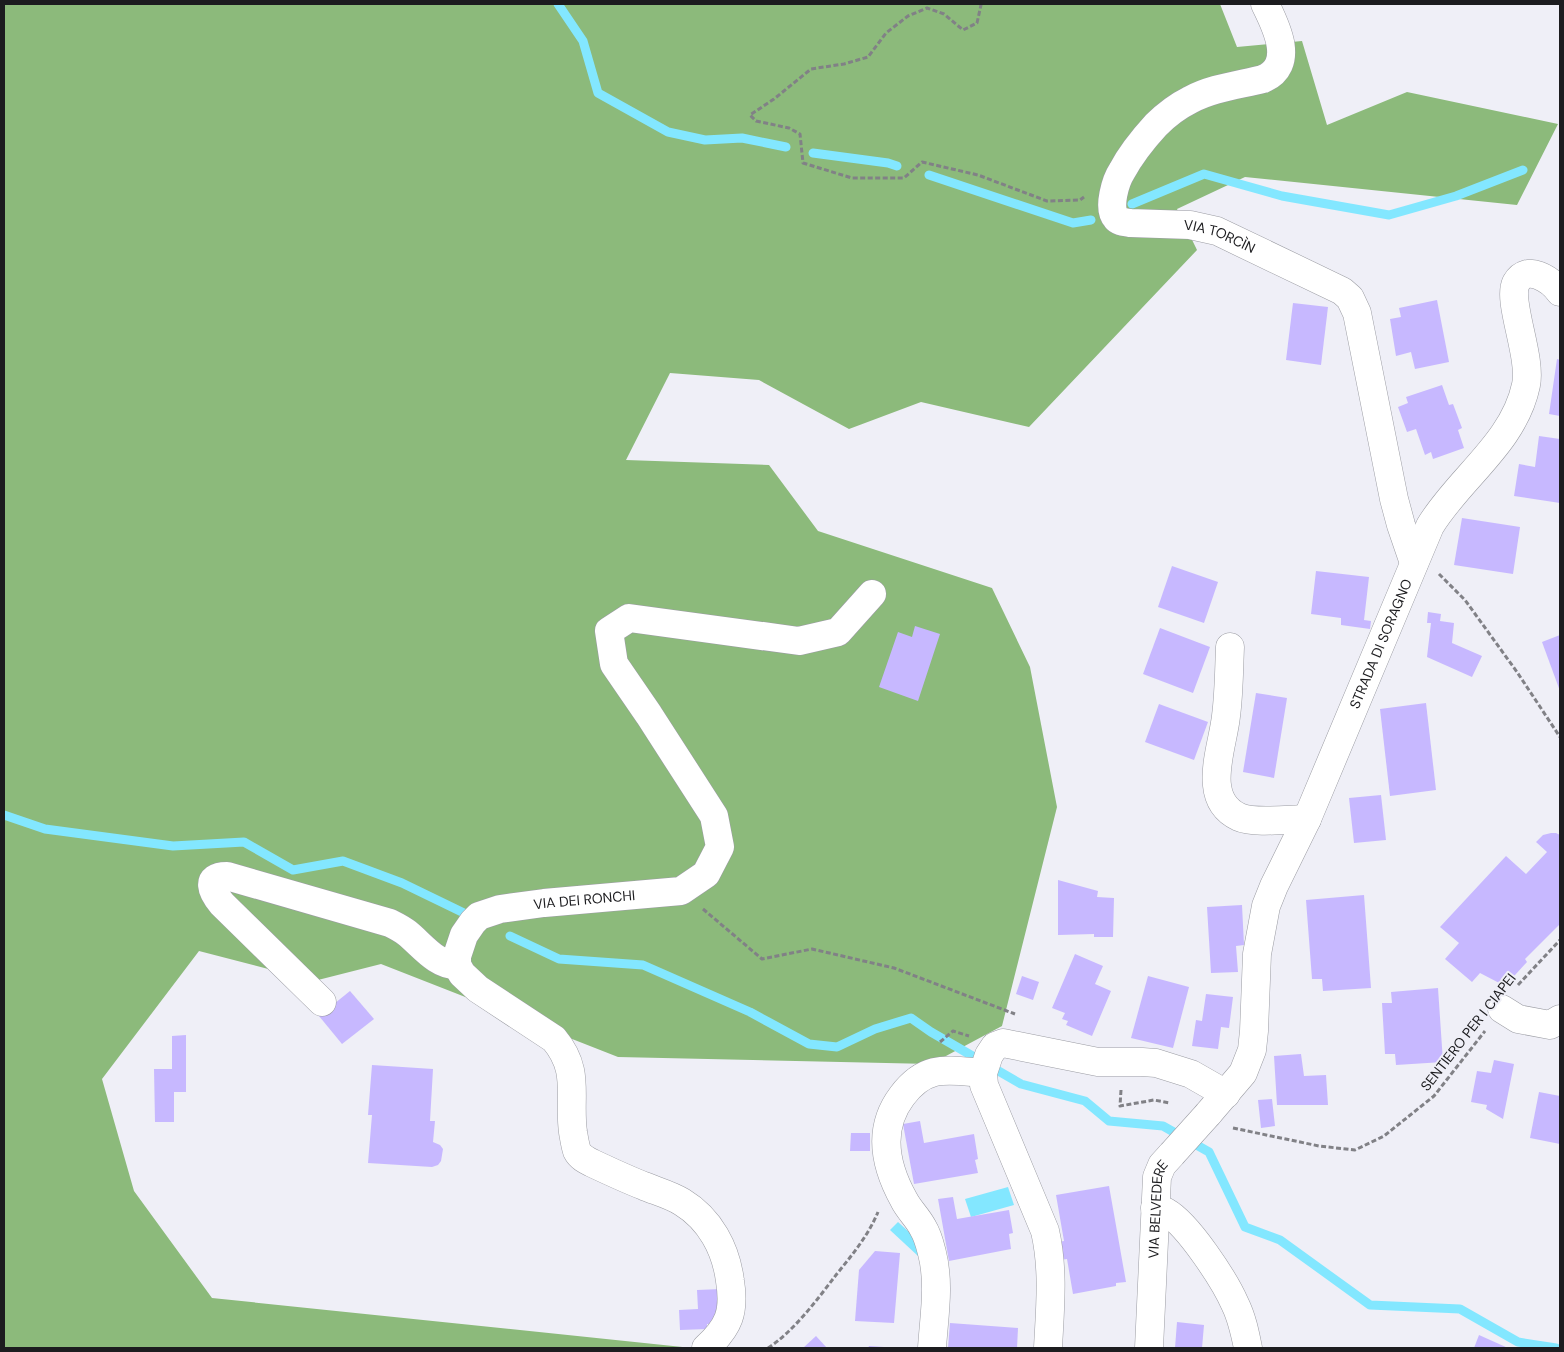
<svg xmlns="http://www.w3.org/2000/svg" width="1564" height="1352" font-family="'DM Sans',sans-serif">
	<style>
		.forest { fill: #8cba7b }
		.water { fill: #83e7ff }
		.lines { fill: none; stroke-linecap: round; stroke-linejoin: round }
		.stream { stroke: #83e7ff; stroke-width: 9 }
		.building { fill: #c7b8ff }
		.minor-casing { stroke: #9b9ca3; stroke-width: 29 }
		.path { stroke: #818186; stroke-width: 3; stroke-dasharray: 5 2.5; stroke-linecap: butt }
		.minor { stroke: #fff; stroke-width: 28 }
		.minor-bridge-casing { stroke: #9b9ca3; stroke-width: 29; stroke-linecap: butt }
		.minor-bridge { stroke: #fff; stroke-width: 28 }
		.labels { text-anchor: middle; stroke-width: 4; stroke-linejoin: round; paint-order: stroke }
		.street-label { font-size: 14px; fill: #1c1c1f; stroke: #efeff7 }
	</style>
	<rect width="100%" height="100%" fill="#efeff7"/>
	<path class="forest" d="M 4,4 L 1220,4 L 1237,47 L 1302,41 L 1327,125 L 1407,92 L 1558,124 L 1517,205 L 1245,177 L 1177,209 L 1197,250 L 1029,427 L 921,402 L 849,429 L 759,380 L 670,373 L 626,460 L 769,465 L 818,531 L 992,588 L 1030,667 L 1057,807 L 1002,1026 L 931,1064 L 618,1057 L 381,964 L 314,981 L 199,951 L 102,1079 L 134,1191 L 212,1298 L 692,1348 L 4,1348 Z"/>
	<g class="water">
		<path d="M 1008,1187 L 1014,1205 L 971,1217 L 965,1199 Z"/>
		<path d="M 898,1222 L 920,1242 L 918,1256 L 890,1230 Z"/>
	</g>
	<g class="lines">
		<g class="stream">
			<path d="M 558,4 L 583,41 L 598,93 L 668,132 L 705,140 L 742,138 L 786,147"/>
			<path d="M 813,153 L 888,163 L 897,166"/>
			<path d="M 929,175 L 1073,223 L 1091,220"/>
			<path d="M 1132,204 L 1204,174 L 1282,196 L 1389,215 L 1456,196 L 1523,170"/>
			<path d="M 4,815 L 45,829 L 173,846 L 244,842 L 293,870 L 343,861 L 402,883 L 466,914"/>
			<path d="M 510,936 L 559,959 L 643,965 L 750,1012 L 809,1044 L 837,1047 L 875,1029 L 911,1018 L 931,1032 L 1021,1084 L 1085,1101 L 1109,1121 L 1163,1126 L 1209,1152 L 1245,1227 L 1280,1240 L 1370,1305 L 1460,1309 L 1518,1342 L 1556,1348"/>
		</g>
	</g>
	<g class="building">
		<path d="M 1437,300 L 1449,362 L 1415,369 L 1411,352 L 1396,356 L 1390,319 L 1401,317 L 1399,308 Z"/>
		<path d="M 1293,303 L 1328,307 L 1321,365 L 1286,360 Z"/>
		<path d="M 1557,359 L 1560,360 L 1560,416 L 1549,414 Z"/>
		<path d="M 1442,385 L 1449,405 L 1453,404 L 1462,428 L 1458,430 L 1464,448 L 1433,459 L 1431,452 L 1425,455 L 1416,429 L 1407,432 L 1398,407 L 1408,403 L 1406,397 Z"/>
		<path d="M 1539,436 L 1560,439 L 1560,503 L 1514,496 L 1519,464 L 1535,467 Z"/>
		<path d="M 1462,518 L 1520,527 L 1513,574 L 1454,565 Z"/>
		<path d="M 1172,566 L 1218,582 L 1204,623 L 1158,607 Z"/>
		<path d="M 1316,571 L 1369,577 L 1364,620 L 1371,621 L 1370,629 L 1341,625 L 1341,618 L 1311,614 Z"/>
		<path d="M 1428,612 L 1441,614 L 1440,621 L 1454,623 L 1452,643 L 1482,656 L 1472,677 L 1427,657 L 1431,623 L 1427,623 Z"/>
		<path d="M 915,626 L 940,634 L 918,701 L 879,687 L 898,632 L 912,637 Z"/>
		<path d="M 1160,628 L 1210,647 L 1193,693 L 1143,674 Z"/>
		<path d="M 1560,635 L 1560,691 L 1542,642 Z"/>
		<path d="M 1256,693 L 1287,698 L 1274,778 L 1243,772 Z"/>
		<path d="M 1426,703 L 1436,790 L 1390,796 L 1380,709 Z"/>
		<path d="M 1159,704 L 1208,722 L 1194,760 L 1145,742 Z"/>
		<path d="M 1381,795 L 1386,840 L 1354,843 L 1349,798 Z"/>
		<path d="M 1551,833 L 1556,833 L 1560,835 L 1560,924 L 1525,959 L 1527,962 L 1505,986 L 1480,973 L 1472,982 L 1445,959 L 1459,943 L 1440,927 L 1506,856 L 1526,874 L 1547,852 L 1536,842 L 1543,835 Z"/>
		<path d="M 1058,880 L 1098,891 L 1097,897 L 1114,898 L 1113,937 L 1094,937 L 1094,934 L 1058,935 Z"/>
		<path d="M 1364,895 L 1371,988 L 1323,991 L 1322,979 L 1312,979 L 1306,900 Z"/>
		<path d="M 1242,905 L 1244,945 L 1236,946 L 1238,972 L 1211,973 L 1207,907 Z"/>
		<path d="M 1075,954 L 1103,966 L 1095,984 L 1111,991 L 1092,1036 L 1066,1025 L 1068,1021 L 1062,1019 L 1065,1013 L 1052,1008 Z"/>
		<path d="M 1022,976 L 1039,982 L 1033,1000 L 1016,994 Z"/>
		<path d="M 1148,976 L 1189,987 L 1173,1048 L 1131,1038 Z"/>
		<path d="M 1438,988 L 1443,1062 L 1396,1065 L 1395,1054 L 1385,1054 L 1382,1003 L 1392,1003 L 1391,992 Z"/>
		<path d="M 350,991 L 374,1019 L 342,1044 L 319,1016 Z"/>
		<path d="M 1206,994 L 1233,997 L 1229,1028 L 1221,1027 L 1218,1049 L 1192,1046 L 1196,1020 L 1202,1021 Z"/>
		<path d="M 186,1035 L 186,1092 L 174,1092 L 174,1122 L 155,1122 L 154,1069 L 172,1069 L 172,1036 Z"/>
		<path d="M 1301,1054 L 1304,1076 L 1326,1075 L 1328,1105 L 1277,1105 L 1274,1056 Z"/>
		<path d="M 1494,1060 L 1514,1064 L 1503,1119 L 1486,1109 L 1487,1105 L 1471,1102 L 1477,1071 L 1491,1073 Z"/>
		<path d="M 372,1065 L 433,1069 L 430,1121 L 435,1121 L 433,1142 L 440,1145 L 443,1149 L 441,1161 L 438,1165 L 432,1167 L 368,1163 L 372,1115 L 368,1115 Z"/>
		<path d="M 1539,1092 L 1560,1096 L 1560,1144 L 1530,1138 Z"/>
		<path d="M 1272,1099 L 1275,1126 L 1261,1128 L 1258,1100 Z"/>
		<path d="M 920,1121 L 924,1143 L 974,1134 L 978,1159 L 975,1160 L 978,1173 L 914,1184 L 903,1124 Z"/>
		<path d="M 851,1133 L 870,1133 L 870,1151 L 850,1151 Z"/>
		<path d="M 1109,1186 L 1126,1282 L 1116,1283 L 1116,1286 L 1073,1294 L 1067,1259 L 1061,1260 L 1058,1242 L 1064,1241 L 1056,1195 Z"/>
		<path d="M 953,1197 L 957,1219 L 1009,1210 L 1013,1233 L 1009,1234 L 1011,1249 L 949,1261 L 938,1199 Z"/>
		<path d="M 875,1251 L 900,1253 L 894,1323 L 855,1321 L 859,1270 Z"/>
		<path d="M 721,1289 L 722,1324 L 707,1324 L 707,1329 L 680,1330 L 679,1310 L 698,1309 L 697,1290 Z"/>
		<path d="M 1177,1322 L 1204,1325 L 1202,1348 L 1175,1348 Z"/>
		<path d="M 950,1323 L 1018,1328 L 1017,1348 L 948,1348 Z"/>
		<path d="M 1479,1335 L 1508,1348 L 1474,1348 Z"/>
		<path d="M 816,1336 L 827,1348 L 803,1348 Z"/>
		<path d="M 869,1346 L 884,1347 L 884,1348 L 868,1348 Z"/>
	</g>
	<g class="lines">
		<defs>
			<g id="minor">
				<path id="s1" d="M 1265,4 C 1276,26 1296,65 1263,79 C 1239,85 1212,88 1190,100 C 1178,106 1166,115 1156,125 C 1145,137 1130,156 1122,171 C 1116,180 1107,208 1116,218 C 1119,222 1125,222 1130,223 L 1190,225 L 1217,231 L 1342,291 L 1350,298 L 1357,313 L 1394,499 L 1401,525 L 1414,563"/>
				<path d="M 1230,647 C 1229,670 1229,693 1226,716 C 1223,747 1200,799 1239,817 C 1254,824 1290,819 1307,819"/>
				<path d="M 322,1002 L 222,904 C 212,892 204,876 227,876 L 390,923 C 396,926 402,929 407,933 C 422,945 437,966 457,965"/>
				<path d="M 1502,1009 L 1518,1019 L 1550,1025 L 1560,1019"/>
				<path id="s2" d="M 1208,1114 L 1243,1073 L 1252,1050 L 1254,1031 L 1257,954 L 1266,906 L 1274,886 L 1307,819 L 1430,526 C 1459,478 1514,443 1526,385 C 1532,357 1507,301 1516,283 C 1527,263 1551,280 1560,292"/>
				<path d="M 1155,1208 C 1159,1209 1163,1210 1166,1212 C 1188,1224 1225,1281 1235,1304 C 1242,1318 1245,1333 1248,1348"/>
				<path id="s3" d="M 706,1348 C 729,1327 735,1312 730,1281 C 726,1249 710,1219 682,1202 C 671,1195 656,1191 644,1186 C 626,1179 609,1171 592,1163 C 586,1160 580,1157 577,1151 C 575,1145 574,1138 573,1132 C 568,1096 581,1071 554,1039 L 478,989 L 462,974 L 457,965 L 457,956 L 464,935 L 473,922 L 479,916 L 500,909 L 544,903 L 681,891 L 706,874 L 720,847 L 714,816 L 649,715 L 614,664 L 609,631 L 629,618 L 799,641 L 838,632 L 872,594"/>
				<path d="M 932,1348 C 934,1317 940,1284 932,1253 C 930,1245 928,1236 923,1228 C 918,1218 909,1210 904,1200 C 885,1166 877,1129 902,1096 C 926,1064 947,1070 983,1073"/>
				<path d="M 1048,1348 C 1050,1309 1054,1270 1045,1231 L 984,1085 L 983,1073 L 989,1055 L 995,1046 L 1003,1043 L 1098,1062 L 1142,1062 L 1156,1063 L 1191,1074 L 1226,1094"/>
				<path id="s4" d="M 1149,1348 L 1157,1177 L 1162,1165 L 1172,1154"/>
			</g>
		</defs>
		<use href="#minor" class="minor-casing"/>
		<g class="path">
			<path d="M 980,4 L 981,5 L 977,23 L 963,30 L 944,14 L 927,8 L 908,16 L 886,33 L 868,57 L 844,64 L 811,69 L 774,99 L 750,115 L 756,121 L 789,128 L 800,134 L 803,163 L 852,178 L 904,178 L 922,162 L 978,175 L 1047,201 L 1080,200 L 1084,197"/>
			<path d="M 1439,574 L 1465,600 L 1517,672 L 1560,737"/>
			<path d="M 703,909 L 762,959 L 812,949 L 894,968 L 1015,1014"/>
			<path d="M 1518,985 L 1560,940"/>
			<path d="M 940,1042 L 953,1031 L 969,1036"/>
			<path d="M 1121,1090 L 1120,1106 L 1154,1100 L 1170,1103"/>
			<path d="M 1233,1128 L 1319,1146 L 1355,1150 L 1384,1136 L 1434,1096 L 1485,1031"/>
			<path d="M 768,1348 C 794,1331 817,1300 836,1275 C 852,1255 868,1236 878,1212"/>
		</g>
		<use href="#minor" class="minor"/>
		<defs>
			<path id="minor-bridge" d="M 1172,1154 L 1208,1114"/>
		</defs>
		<use href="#minor-bridge" class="minor-bridge-casing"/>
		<use href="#minor-bridge" class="minor-bridge"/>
	</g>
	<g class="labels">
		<g class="street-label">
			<text dy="5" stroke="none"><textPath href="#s1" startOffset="418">VIA TORCÌN</textPath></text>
			<text dy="5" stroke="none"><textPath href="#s2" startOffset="510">STRADA DI SORAGNO</textPath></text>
			<text dy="5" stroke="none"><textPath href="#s3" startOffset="691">VIA DEI RONCHI</textPath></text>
			<text transform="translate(1468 1032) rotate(-52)" y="5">SENTIERO PER I CIAPEI</text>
			<text dy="5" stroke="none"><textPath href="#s4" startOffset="139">VIA BELVEDERE</textPath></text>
		</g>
	</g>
	<rect width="1564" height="1352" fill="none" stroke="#1c1c1f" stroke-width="10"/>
</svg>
